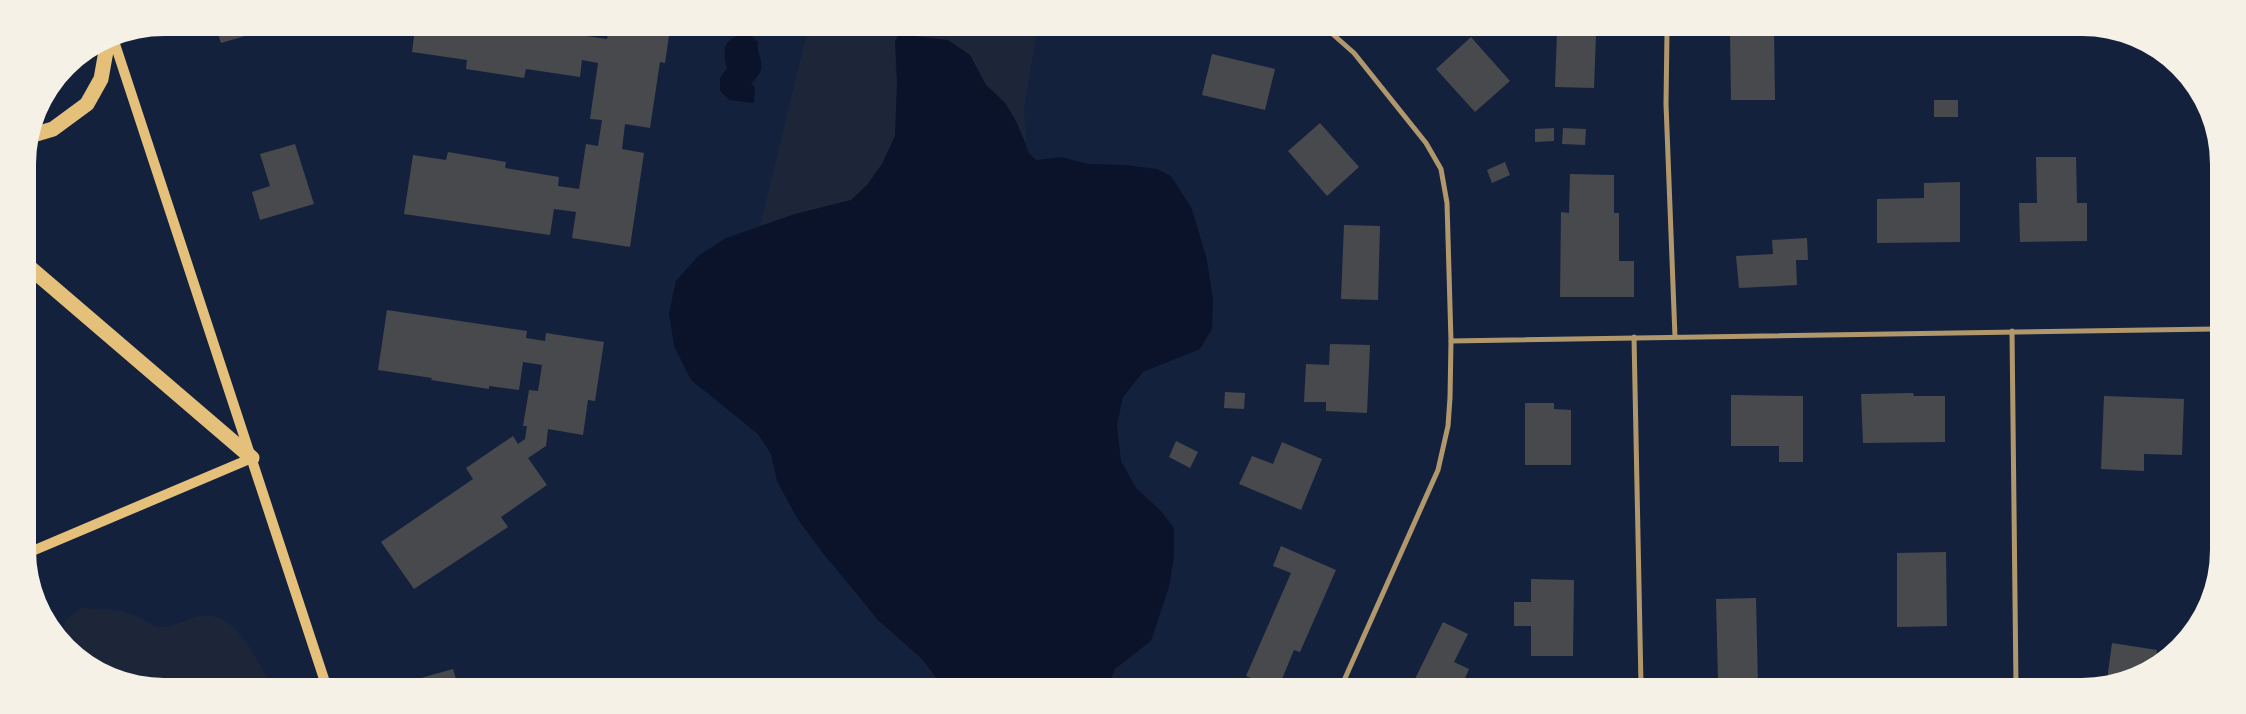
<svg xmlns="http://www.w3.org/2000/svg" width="2246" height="714" font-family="'Fira Sans',sans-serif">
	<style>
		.green { fill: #1d2539 }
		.water { fill: #0b132b }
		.building { fill: #48494c }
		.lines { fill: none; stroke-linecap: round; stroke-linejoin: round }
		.minor { stroke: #b1986c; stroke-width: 5 }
		.secondary { stroke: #e5c07b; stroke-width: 10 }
		.motorway { stroke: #e5c07b; stroke-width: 15 }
	</style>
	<rect width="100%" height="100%" fill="#14213d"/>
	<g class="green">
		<path d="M 808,29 L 1037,30 L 1024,107 L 1026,143 L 1016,121 L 1005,103 L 986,85 L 970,55 L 895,61 L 897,82 L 895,136 L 882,164 L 867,185 L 851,200 L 795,214 L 760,226 Z"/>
		<path d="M 80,608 C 100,609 118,609 137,616 C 143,618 148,624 154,626 C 168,630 182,621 195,617 C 234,606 254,655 269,682 L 129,682 L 62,640 L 60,637 L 66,620 Z"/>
	</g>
	<g class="water">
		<path d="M 899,34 L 948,40 L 970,55 L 986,85 L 1005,103 L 1016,121 L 1029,153 L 1036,160 L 1062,157 L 1088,164 L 1125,165 L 1157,169 L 1171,176 L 1192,209 L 1207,260 L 1213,300 L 1212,329 L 1200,349 L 1143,372 L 1123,397 L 1117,425 L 1121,461 L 1136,488 L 1160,510 L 1174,528 L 1174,557 L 1169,587 L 1151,641 L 1115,669 L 1109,684 L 941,684 L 922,659 L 878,620 L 822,552 L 797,518 L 777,481 L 771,454 L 758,434 L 691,380 L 674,346 L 669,313 L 676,281 L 698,256 L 726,238 L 795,214 L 851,200 L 867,185 L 882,164 L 895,136 L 897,82 L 895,41 Z"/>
		<path d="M 743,35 L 751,36 L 758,42 C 755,59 772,64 751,83 L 755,88 L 754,103 L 729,100 L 720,91 L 720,78 L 727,68 C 722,51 723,38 743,35 Z"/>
	</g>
	<g class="building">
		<path d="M 216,28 L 254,28 L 255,33 L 221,43 Z"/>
		<path d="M 415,28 L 587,29 L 586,36 L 607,39 L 609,29 L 670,29 L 665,63 L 660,62 L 650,128 L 625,124 L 622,149 L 644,153 L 630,247 L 572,238 L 576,212 L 554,209 L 550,235 L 404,214 L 413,155 L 446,160 L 448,152 L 506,162 L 505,168 L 559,177 L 558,186 L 579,189 L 586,144 L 598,146 L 602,120 L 590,119 L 598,63 L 582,60 L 580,77 L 526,69 L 524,78 L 466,69 L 467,60 L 412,52 Z"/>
		<path d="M 1730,31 L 1774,31 L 1775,100 L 1731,100 Z"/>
		<path d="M 1557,33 L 1596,35 L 1594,88 L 1555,87 Z"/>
		<path d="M 1471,37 L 1510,81 L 1475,112 L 1436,69 Z"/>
		<path d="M 1212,54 L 1275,69 L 1265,110 L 1202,95 Z"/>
		<rect x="1934" y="100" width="24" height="17"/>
		<path d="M 1320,123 L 1359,167 L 1327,196 L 1288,151 Z"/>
		<path d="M 1554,128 L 1554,141 L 1535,142 L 1535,129 Z"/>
		<path d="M 1563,128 L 1586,129 L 1585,145 L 1562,144 Z"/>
		<path d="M 295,144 L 314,204 L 260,220 L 252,192 L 270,186 L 260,154 Z"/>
		<path d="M 2036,157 L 2076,157 L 2077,203 L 2087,203 L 2087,241 L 2020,242 L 2019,203 L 2037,203 Z"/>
		<path d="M 1505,162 L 1510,175 L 1492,183 L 1487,170 Z"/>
		<path d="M 1570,174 L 1614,175 L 1614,213 L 1619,213 L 1619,261 L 1634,261 L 1634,297 L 1560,297 L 1561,212 L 1569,213 Z"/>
		<path d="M 1960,182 L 1960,242 L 1877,243 L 1877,199 L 1924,198 L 1924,183 Z"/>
		<path d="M 1344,225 L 1380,226 L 1378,300 L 1341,299 Z"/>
		<path d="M 1807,238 L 1808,260 L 1796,260 L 1797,285 L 1739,288 L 1736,256 L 1773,254 L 1772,240 Z"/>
		<path d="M 387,310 L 527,331 L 526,338 L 545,341 L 546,333 L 604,342 L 595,401 L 588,400 L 583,435 L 548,429 L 546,446 L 528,458 L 547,485 L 501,517 L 508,527 L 414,589 L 381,542 L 473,479 L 466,468 L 513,436 L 518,444 L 525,439 L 527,426 L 523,426 L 529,390 L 538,391 L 542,365 L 523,362 L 519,390 L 489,386 L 489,389 L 431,380 L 432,378 L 378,370 Z"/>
		<path d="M 1330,344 L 1370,345 L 1367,413 L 1326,411 L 1326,402 L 1304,402 L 1306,364 L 1329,365 Z"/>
		<path d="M 1225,392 L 1245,393 L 1244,409 L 1224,408 Z"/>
		<path d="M 1913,393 L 1914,396 L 1945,396 L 1945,442 L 1863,443 L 1861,394 Z"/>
		<path d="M 1731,395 L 1803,396 L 1803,462 L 1779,462 L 1779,446 L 1731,446 Z"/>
		<path d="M 2104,396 L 2184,399 L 2182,455 L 2144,454 L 2144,471 L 2101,469 Z"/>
		<path d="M 1525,403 L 1554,403 L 1554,409 L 1571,410 L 1571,465 L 1525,465 Z"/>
		<path d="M 1176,441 L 1198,452 L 1190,468 L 1169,457 Z"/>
		<path d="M 1282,442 L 1322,459 L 1301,510 L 1239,484 L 1252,456 L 1273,464 Z"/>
		<path d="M 1281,546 L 1336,570 L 1300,652 L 1294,650 L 1280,684 L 1266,684 L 1246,676 L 1291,573 L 1273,566 Z"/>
		<path d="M 1946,552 L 1947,626 L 1897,627 L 1897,553 Z"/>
		<path d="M 1531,579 L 1574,580 L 1573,656 L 1531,656 L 1531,626 L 1514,626 L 1514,602 L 1531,602 Z"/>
		<path d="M 1756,598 L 1758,685 L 1712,685 L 1712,680 L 1718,679 L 1716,599 Z"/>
		<path d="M 1443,622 L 1468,634 L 1454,662 L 1469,669 L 1462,685 L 1412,685 Z"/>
		<path d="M 2112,643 L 2157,650 L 2155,662 L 2107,680 Z"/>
		<path d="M 453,669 L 457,682 L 407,682 Z"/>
	</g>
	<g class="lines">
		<g class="minor">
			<path d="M 1328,30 L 1354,53 L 1426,143 L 1441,169 L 1447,203 L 1451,341 L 1450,398 L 1448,426 L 1438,470 L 1342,685"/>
			<path d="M 1667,31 L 1666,104 L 1675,337"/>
			<path d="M 2012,331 L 2016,686"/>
			<path d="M 1634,337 L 1641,685"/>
			<path d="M 1451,341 L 2215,329"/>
		</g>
		<g class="secondary">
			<path d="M 113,38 L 325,682"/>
			<path d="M 30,552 L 252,458"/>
		</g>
		<g class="motorway">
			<path d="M 33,135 L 53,129 L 87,104 L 101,79 L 106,51 L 106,42"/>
			<path d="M 28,266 L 252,458"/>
		</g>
	</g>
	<path d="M0 0H2246V714H0ZM164 36H2082A128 128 0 0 1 2210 164V550A128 128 0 0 1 2082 678H164A128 128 0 0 1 36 550V164A128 128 0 0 1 164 36Z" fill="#f6f1e7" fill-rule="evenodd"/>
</svg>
